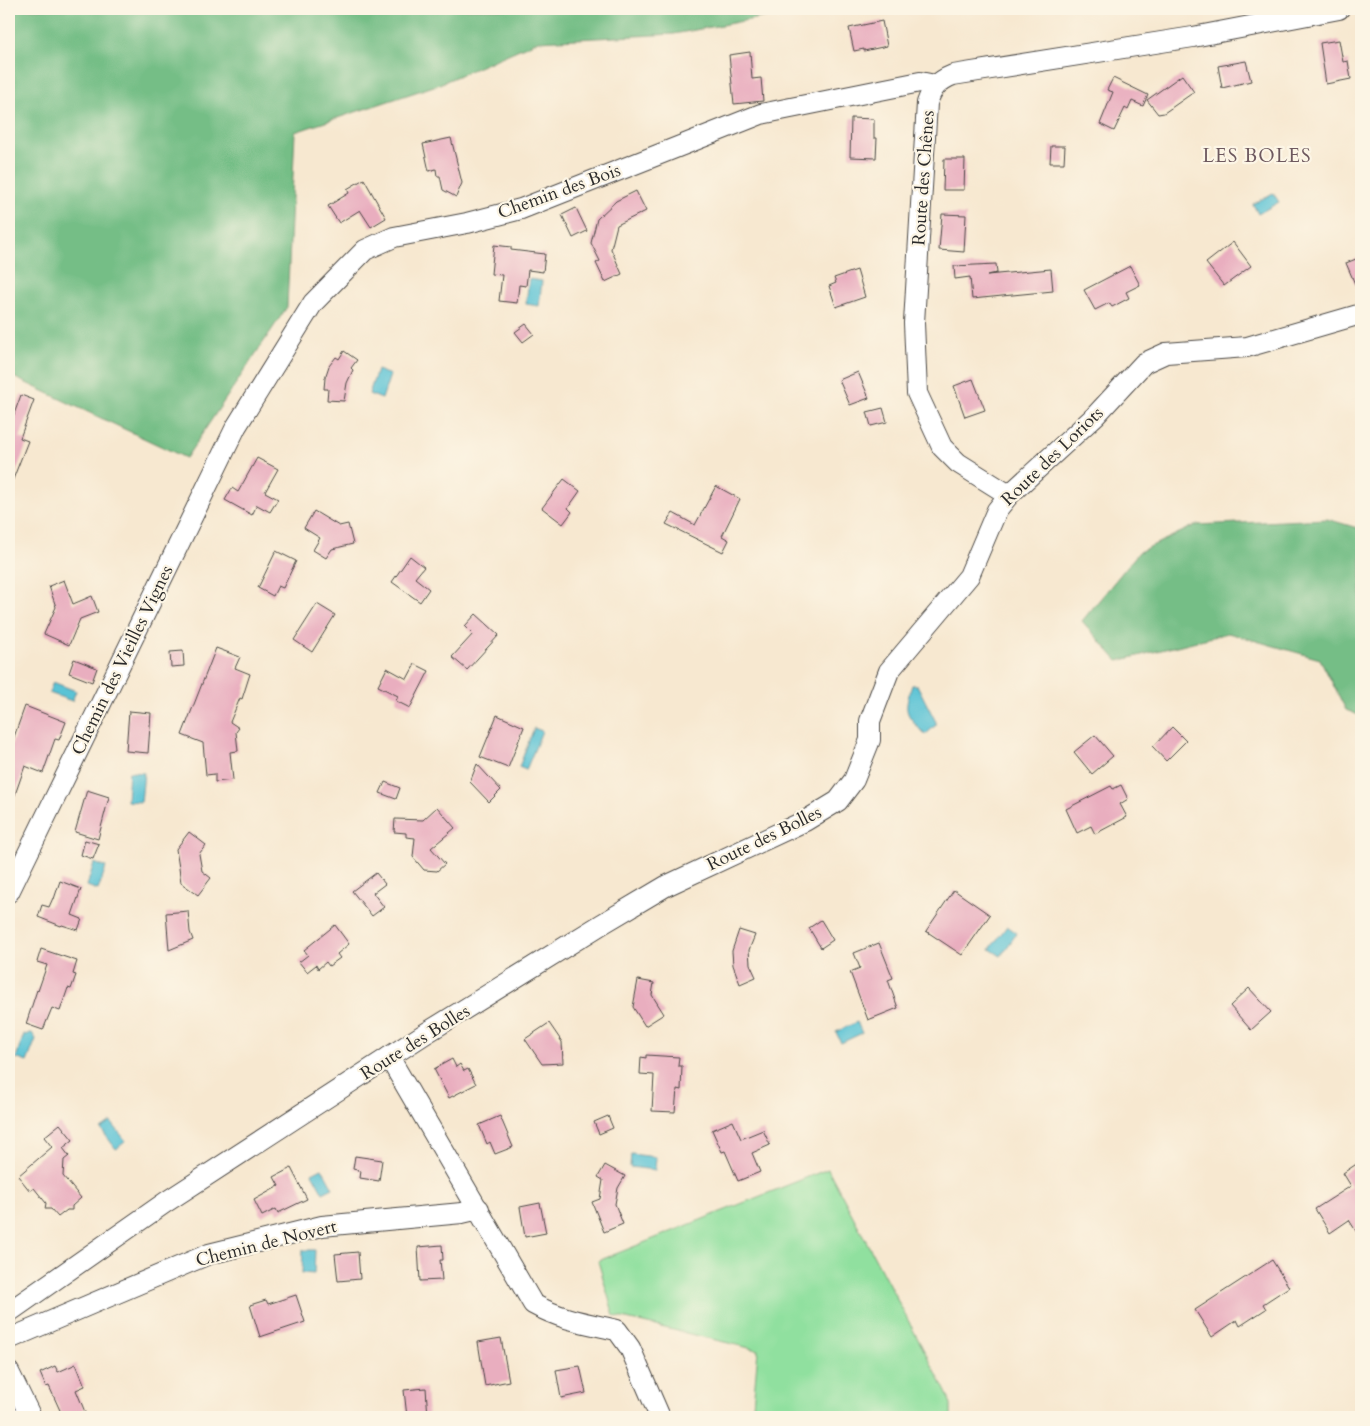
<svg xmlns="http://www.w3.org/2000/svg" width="1370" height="1426" font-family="Cardo,serif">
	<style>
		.green { fill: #90e09f; stroke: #5e8665 }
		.forest { fill: #74be86; stroke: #507458 }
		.water { fill: #5ac3d5; stroke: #427780 }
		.building { fill: #e9aebf }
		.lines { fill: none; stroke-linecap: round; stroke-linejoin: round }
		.minor-casing { stroke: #4a4744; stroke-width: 22 }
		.minor { stroke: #fff; stroke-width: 20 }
		.labels { text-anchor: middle; stroke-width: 4.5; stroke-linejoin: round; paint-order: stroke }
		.street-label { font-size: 18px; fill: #2b2b2b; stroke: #fcf5e5 }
		.neighbourhood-label { font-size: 19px; letter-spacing: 1px; fill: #6e595f; stroke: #fcf5e5 }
	</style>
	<rect width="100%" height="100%" fill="#fcf5e5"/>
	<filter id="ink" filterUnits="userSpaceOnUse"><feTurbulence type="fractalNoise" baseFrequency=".02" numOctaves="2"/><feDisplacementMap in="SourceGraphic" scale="10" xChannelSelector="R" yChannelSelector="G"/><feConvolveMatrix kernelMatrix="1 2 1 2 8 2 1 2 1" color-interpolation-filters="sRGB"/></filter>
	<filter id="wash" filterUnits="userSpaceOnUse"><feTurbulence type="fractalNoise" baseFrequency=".0096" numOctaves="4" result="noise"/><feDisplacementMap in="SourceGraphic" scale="20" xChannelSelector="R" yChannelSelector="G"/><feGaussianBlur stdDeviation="1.12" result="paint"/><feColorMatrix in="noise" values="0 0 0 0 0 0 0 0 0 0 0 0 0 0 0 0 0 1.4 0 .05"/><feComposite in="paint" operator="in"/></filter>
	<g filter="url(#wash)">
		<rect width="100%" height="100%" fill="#f7e8d0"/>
		<path class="green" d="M 828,1169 L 946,1392 L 951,1404 L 951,1417 L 752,1417 L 758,1350 L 614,1316 L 598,1261 Z"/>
		<g class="forest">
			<path d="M 9,9 L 807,9 L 674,34 L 538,41 L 437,85 L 295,132 L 287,307 L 186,458 L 9,375 Z"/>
			<path d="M 1327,519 L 1361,529 L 1361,716 L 1346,710 L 1320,659 L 1228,633 L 1118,661 L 1082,621 L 1139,552 L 1196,525 Z"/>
		</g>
		<g class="water">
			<path d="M 1273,193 L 1279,202 L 1258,214 L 1253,204 Z"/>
			<path d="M 529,279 L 542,281 L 539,306 L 526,304 Z"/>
			<path d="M 377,370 L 390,375 L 382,399 L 369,394 Z"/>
			<path d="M 53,682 L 76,691 L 72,701 L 49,693 Z"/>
			<path d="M 912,685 L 917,685 L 936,722 L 936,725 L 926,734 L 924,734 C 905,712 903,713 912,685 Z"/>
			<path d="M 534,728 L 542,731 L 526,770 L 519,767 Z"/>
			<path d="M 129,772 L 144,773 L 141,802 L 127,801 Z"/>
			<path d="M 94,863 L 106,867 L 98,890 L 87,886 Z"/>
			<path d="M 1007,926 L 1017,933 L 1001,956 L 990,949 Z"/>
			<path d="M 857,1022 L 862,1033 L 841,1043 L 836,1032 Z"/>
			<path d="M 29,1033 L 32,1033 L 36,1039 L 27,1062 L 16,1058 L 24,1034 L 26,1035 Z"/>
			<path d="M 111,1122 L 126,1141 L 116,1149 L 101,1129 Z"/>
			<path d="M 631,1154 L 656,1157 L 655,1170 L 630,1167 Z"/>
			<path d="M 322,1168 L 333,1188 L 323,1193 L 312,1173 Z"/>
			<path d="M 303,1250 L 315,1250 L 314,1274 L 302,1273 Z"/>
		</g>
		<g id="blocks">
			<g class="building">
				<path d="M 882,21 L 887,46 L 864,51 L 864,49 L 854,51 L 849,28 Z"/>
				<path d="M 1339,40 L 1343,62 L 1348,61 L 1351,79 L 1326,84 L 1320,43 Z"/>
				<path d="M 750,52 L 752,79 L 761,78 L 763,101 L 734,104 L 729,55 Z"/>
				<path d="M 1246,61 L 1251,81 L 1222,88 L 1218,66 Z"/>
				<path d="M 1182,75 L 1194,92 L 1164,113 L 1158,114 L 1147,100 Z"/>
				<path d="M 1113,78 L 1148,95 L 1143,106 L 1132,101 L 1128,110 L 1125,108 L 1114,131 L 1100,124 L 1113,92 L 1107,90 Z"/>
				<path d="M 851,118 L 874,119 L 874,138 L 877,138 L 876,158 L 850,157 Z"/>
				<path d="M 451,138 L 462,183 L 456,197 L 443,190 L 440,176 L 437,176 L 436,169 L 429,171 L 423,144 Z"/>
				<path d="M 1051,146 L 1065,146 L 1064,163 L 1050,163 Z"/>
				<path d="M 944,159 L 965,159 L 964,190 L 943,190 Z"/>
				<path d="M 364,179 L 386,218 L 371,227 L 360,210 L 339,223 L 328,206 L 349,193 L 347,189 Z"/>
				<path d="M 636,191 L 646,211 L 617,225 L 611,249 L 622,274 L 605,282 L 596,263 L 600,261 L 591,243 L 597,219 L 616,201 Z"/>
				<path d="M 576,208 L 587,231 L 573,238 L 562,215 Z"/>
				<path d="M 942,214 L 966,215 L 964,252 L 939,250 Z"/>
				<path d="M 1233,242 L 1251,266 L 1224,286 L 1206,263 Z"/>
				<path d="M 494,245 L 511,247 L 511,250 L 545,254 L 543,272 L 528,270 L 526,286 L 519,285 L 517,303 L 499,301 L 502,275 L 491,274 Z"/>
				<path d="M 1361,257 L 1361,298 L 1346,263 Z"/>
				<path d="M 996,264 L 997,273 L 987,275 L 1051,269 L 1053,291 L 972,299 L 970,277 L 955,279 L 954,266 Z"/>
				<path d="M 1130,266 L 1140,285 L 1126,292 L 1129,298 L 1112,307 L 1109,303 L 1095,310 L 1084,290 Z"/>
				<path d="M 857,270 L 865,297 L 836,307 L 829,286 L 836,283 L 834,278 Z"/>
				<path d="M 526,324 L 534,334 L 523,342 L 515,332 Z"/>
				<path d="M 344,351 L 357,360 L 351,368 L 353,370 L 347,383 L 344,401 L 327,400 L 328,389 L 324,389 L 325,378 L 329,366 L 336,357 L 339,359 Z"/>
				<path d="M 858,372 L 869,398 L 850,405 L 839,380 Z"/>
				<path d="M 973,379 L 985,410 L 965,417 L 954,386 Z"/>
				<path d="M 21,395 L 34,400 L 20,438 L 28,441 L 10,487 L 9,428 Z"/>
				<path d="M 883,408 L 887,422 L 871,426 L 867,412 Z"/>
				<path d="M 257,458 L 278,469 L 265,492 L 278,499 L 270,512 L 257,505 L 252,515 L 225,500 L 232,488 L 238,492 Z"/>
				<path d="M 564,479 L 580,491 L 568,508 L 572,512 L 563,524 L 542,508 Z"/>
				<path d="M 716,486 L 740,499 L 722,536 L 729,540 L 723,552 L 666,524 L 673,513 L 695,525 Z"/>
				<path d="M 314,511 L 339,526 L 348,524 L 353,544 L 332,549 L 326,558 L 313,550 L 320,538 L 304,528 Z"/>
				<path d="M 276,551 L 296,561 L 283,588 L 278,586 L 273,596 L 258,588 Z"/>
				<path d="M 410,556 L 424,567 L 415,578 L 429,589 L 420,602 L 392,582 Z"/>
				<path d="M 64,580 L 73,604 L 92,596 L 98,612 L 80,619 L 69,645 L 44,634 L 56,607 L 49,586 Z"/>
				<path d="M 317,604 L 335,615 L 312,652 L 294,640 Z"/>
				<path d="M 476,614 L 499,635 L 467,670 L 452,657 L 473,634 L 465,626 Z"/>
				<path d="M 216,648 L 240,657 L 235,668 L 250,674 L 242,699 L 240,698 L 230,722 L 239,728 L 236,732 L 238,751 L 230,752 L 233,780 L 215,782 L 215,774 L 206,775 L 203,743 L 182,735 Z"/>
				<path d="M 183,651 L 184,666 L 171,667 L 170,652 Z"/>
				<path d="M 74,659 L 97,668 L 92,682 L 69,673 Z"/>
				<path d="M 415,664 L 429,671 L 410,708 L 396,701 L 398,696 L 378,686 L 387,668 L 407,679 Z"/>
				<path d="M 25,706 L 66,722 L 59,740 L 55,739 L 43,773 L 25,766 L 11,806 L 9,806 L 9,751 Z"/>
				<path d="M 129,711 L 151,713 L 148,753 L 126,751 Z"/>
				<path d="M 497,715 L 524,727 L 508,768 L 480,757 Z"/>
				<path d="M 1172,727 L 1186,741 L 1166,761 L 1153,747 Z"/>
				<path d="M 1095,735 L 1113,756 L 1092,774 L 1074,752 Z"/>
				<path d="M 477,764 L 501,790 L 489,802 L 470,782 Z"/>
				<path d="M 385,782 L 400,788 L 396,799 L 380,793 Z"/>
				<path d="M 1121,785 L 1128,799 L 1120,804 L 1127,817 L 1095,834 L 1091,826 L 1077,833 L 1066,809 L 1111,786 L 1113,789 Z"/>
				<path d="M 87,790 L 109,797 L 98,839 L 75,832 Z"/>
				<path d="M 437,807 L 455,828 L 431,848 L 445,864 L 437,871 L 424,870 L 413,857 L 415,838 L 406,837 L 406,833 L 394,832 L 395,819 L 423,820 Z"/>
				<path d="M 189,832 L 206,845 L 199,854 L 202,871 L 211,878 L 198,895 L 181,883 L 179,868 L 176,849 Z"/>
				<path d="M 85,840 L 99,844 L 93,859 L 81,855 Z"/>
				<path d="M 376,873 L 385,884 L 373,893 L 384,907 L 372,916 L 352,891 Z"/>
				<path d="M 60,881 L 81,889 L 72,915 L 82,919 L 78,930 L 62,925 L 61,926 L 38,917 L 42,905 L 49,907 L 53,898 L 54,899 Z"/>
				<path d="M 954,890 L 990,915 L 962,955 L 926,931 Z"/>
				<path d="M 188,911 L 190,932 L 193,940 L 169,950 L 166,913 Z"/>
				<path d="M 821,920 L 833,940 L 821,948 L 809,928 Z"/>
				<path d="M 335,925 L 349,944 L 337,954 L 340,958 L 329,966 L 326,962 L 318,969 L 316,965 L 307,972 L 299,962 L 308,955 L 304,950 Z"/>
				<path d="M 739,930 L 755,935 L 749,950 L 750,964 L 756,977 L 740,984 L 733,965 L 732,951 Z"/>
				<path d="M 879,943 L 893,978 L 888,980 L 898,1008 L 868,1020 L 850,972 L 860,968 L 854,953 Z"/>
				<path d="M 41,949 L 77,961 L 73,974 L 76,975 L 71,989 L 68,988 L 60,1011 L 52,1008 L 43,1030 L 26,1024 L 37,990 L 38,991 L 47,965 L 37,962 Z"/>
				<path d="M 638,980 L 654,983 L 652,995 L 664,1014 L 645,1026 L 633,1007 Z"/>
				<path d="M 1249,988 L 1271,1012 L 1251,1030 L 1230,1006 Z"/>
				<path d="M 549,1023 L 562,1042 L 563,1063 L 542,1064 L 525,1039 Z"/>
				<path d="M 646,1055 L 679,1057 L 678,1066 L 682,1066 L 681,1090 L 677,1089 L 675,1112 L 652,1111 L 654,1075 L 640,1074 L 641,1057 L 646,1058 Z"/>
				<path d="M 452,1059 L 456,1067 L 460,1064 L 464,1071 L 468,1069 L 476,1084 L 449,1098 L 434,1069 Z"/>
				<path d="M 500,1116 L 513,1147 L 495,1154 L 490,1142 L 487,1144 L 479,1125 Z"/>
				<path d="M 608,1116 L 613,1128 L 599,1134 L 594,1122 Z"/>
				<path d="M 733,1121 L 741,1139 L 763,1130 L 770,1145 L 752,1153 L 760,1172 L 738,1181 L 725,1151 L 722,1152 L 712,1130 Z"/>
				<path d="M 60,1124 L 73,1140 L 63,1148 L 69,1156 L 64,1160 L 63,1176 L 81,1198 L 72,1206 L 72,1210 L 67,1210 L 58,1217 L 51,1209 L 45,1209 L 46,1203 L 34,1188 L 30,1191 L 18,1176 L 52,1147 L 44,1137 Z"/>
				<path d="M 355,1156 L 382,1160 L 379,1181 L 360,1178 L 361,1171 L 353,1169 Z"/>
				<path d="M 1361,1161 L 1361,1239 L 1349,1220 L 1330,1233 L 1315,1209 L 1351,1186 L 1343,1173 Z"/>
				<path d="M 605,1165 L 625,1176 L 618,1188 L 615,1204 L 623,1224 L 604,1232 L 592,1202 L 600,1199 L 603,1180 L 598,1177 Z"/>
				<path d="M 291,1168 L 307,1199 L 278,1213 L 276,1209 L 262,1216 L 254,1200 L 279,1186 L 274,1177 Z"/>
				<path d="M 540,1203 L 546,1233 L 525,1237 L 520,1207 Z"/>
				<path d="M 442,1245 L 443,1260 L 440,1260 L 442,1280 L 420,1281 L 418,1247 Z"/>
				<path d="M 358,1252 L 360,1279 L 338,1281 L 335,1254 Z"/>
				<path d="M 1272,1260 L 1289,1287 L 1263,1304 L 1266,1309 L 1240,1326 L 1237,1320 L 1212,1337 L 1195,1310 Z"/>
				<path d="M 296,1295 L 305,1322 L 260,1337 L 250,1305 L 266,1300 L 268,1304 Z"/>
				<path d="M 501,1338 L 509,1381 L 485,1386 L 478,1342 Z"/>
				<path d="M 76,1364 L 85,1386 L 76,1390 L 85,1412 L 72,1417 L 63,1417 L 49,1386 L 46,1387 L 40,1373 L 55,1366 L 58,1372 Z"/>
				<path d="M 580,1366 L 586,1393 L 561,1398 L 556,1370 Z"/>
				<path d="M 426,1388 L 428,1417 L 407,1417 L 404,1390 Z"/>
			</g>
		</g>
	</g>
	<g filter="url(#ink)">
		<use href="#blocks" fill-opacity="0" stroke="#4a4744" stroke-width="1"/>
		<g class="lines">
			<defs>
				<g id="minor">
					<path d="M 1009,495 L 958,463 L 942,447 L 917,393 L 914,323 L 927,103 C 932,88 938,81 953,75 L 1193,37 L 1339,9"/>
					<path d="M 9,892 L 236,427 L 313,303 L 365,250 L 394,237 L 467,223 L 521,209 L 761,114 L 920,82 L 935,85"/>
					<path d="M 389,1057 L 533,1304 C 562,1320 586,1323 617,1330 L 630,1348 L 660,1417"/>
					<path d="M 9,1312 L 166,1202 L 423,1035 L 602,924 L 666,886 L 805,821 L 838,801 L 854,780 L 870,740 L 870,721 L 889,671 L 969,576 L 997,510 L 1009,495 L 1095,416 L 1144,363 L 1166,353 L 1247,347 L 1361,314"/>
					<path d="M 9,1339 L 209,1254 L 322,1226 L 462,1213 L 479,1209"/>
					<path d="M 9,1372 L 31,1417"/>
				</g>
			</defs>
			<use href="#minor" class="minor-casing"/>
			<use href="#minor" class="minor"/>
		</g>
	</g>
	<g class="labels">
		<g class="street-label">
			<text transform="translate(923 178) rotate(-86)" y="6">Route des Chênes</text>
			<text transform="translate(559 191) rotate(-20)" y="6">Chemin des Bois</text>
			<text transform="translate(1052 456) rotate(-44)" y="6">Route des Loriots</text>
			<text transform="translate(122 660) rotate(-64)" y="6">Chemin des Vieilles Vignes</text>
			<text transform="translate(764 838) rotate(-26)" y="6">Route des Bolles</text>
			<text transform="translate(415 1042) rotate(-32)" y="6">Route des Bolles</text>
			<text transform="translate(266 1243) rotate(-14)" y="6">Chemin de Novert</text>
		</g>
		<g class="neighbourhood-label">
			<text x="1257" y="162">LES BOLES</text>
		</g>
	</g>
	<rect width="1370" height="1426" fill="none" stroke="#fcf5e5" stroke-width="30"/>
</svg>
